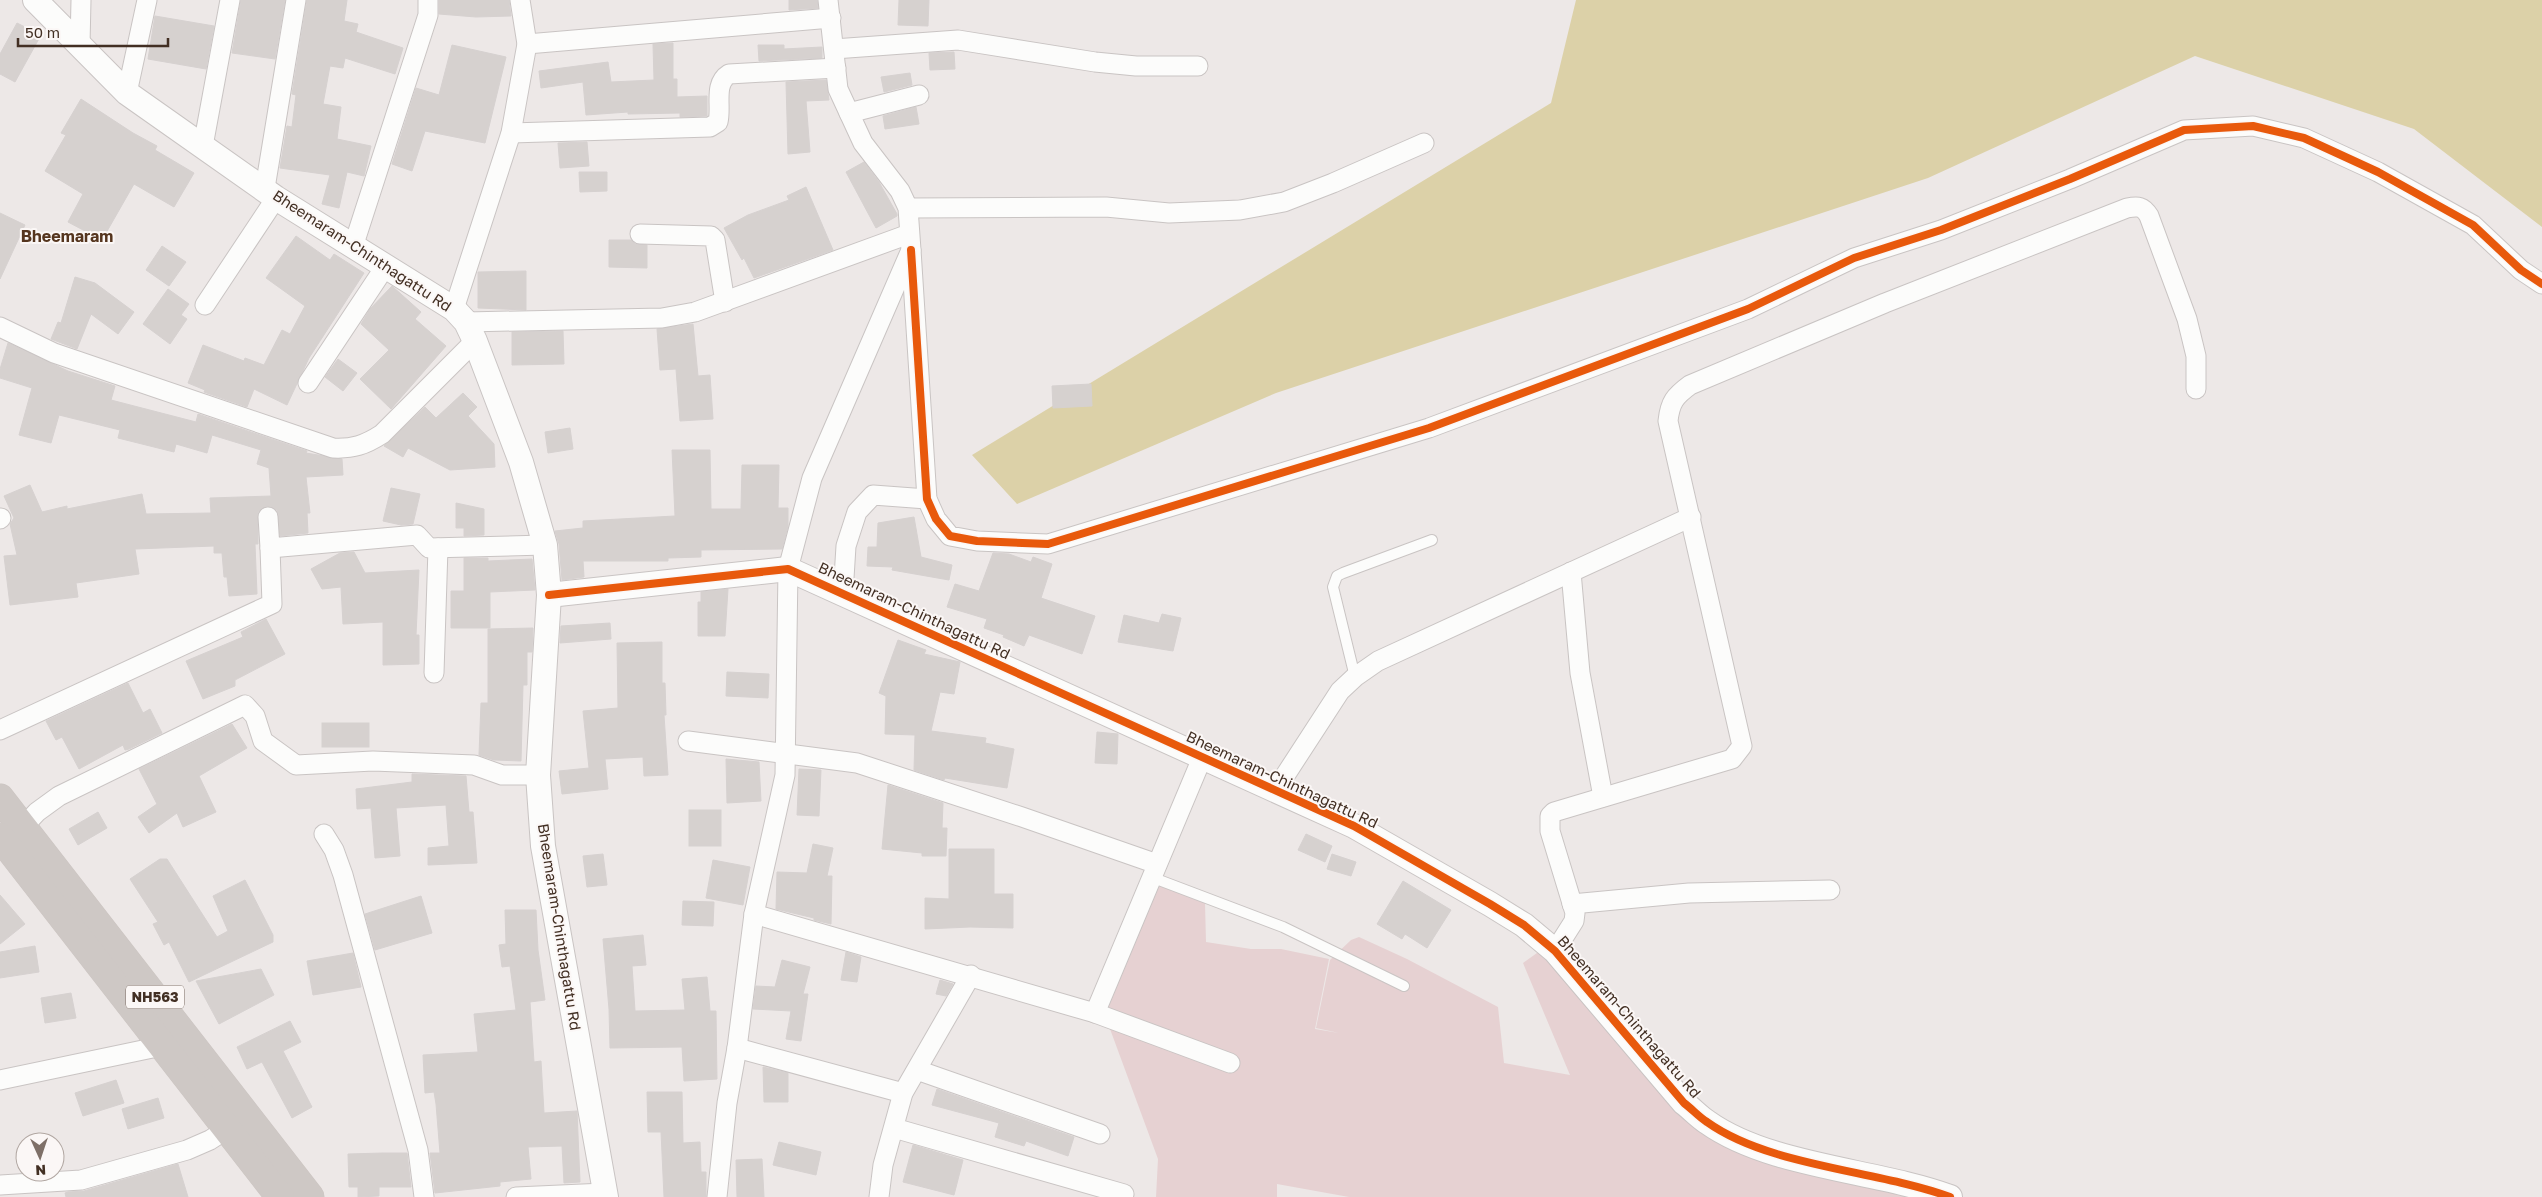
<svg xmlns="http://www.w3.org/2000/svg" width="2542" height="1197" font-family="'Golos Text',sans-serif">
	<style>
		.green { fill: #e6d1d2 }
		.water { fill: #dcd1a8 }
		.building { fill: #d6d1cf; stroke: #d6d1d0 }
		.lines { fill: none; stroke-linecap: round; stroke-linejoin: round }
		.service-casing { stroke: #c9c4c3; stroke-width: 12 }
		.minor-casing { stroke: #c9c4c3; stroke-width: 21 }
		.tertiary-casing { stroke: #c9c4c3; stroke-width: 26 }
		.trunk-casing { stroke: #ccc5c2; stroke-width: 29 }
		.service { stroke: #fcfcfb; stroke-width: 10 }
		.minor { stroke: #fcfcfb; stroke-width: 19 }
		.tertiary { stroke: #fcfcfb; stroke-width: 24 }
		.trunk { stroke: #cec8c5; stroke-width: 28 }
		.cycleway-casing { stroke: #fbf7f6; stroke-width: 11 }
		.cycleway { stroke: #e8590c; stroke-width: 8 }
		.labels { text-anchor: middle; stroke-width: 4; stroke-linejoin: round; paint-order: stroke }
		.shield { fill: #fbf7f6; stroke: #7a6b62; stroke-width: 1 }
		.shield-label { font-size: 14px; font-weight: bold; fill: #422f23 }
		.street-label { font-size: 15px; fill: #422f23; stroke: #fbf7f6 }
		.neighbourhood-label { font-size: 16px; font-weight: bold; fill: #55351e; stroke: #fbf7f6 }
	</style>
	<rect width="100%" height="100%" fill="#ede8e7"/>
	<path class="green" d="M 1159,880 L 1205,903 L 1206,942 L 1251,949 L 1281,949 L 1329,959 L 1315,1029 L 1339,1033 L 1316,1028 L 1330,960 L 1351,940 L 1359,937 L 1407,959 L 1498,1007 L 1504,1063 L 1570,1075 L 1523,963 L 1544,948 L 1699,1125 L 1932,1197 L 1349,1197 L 1277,1184 L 1277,1197 L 1156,1197 L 1158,1159 L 1103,1010 Z"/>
	<path class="water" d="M 1576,0 L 2542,0 L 2542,227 L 2414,129 L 2195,56 L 1928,178 L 1276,393 L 1017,504 L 972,455 L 1551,103 Z"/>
	<g class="building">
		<path d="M 241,0 L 285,0 L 275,59 L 232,53 Z"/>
		<path d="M 307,0 L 347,0 L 344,21 L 358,24 L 356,32 L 403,48 L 395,74 L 345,58 L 343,68 L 330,66 L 323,104 L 341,107 L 337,139 L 371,146 L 364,176 L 347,172 L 339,208 L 322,204 L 330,175 L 280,168 L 287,126 L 292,127 L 296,95 L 292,94 Z"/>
		<path d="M 439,0 L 509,0 L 511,16 L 476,17 L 439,14 Z"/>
		<path d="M 789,0 L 817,0 L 818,8 L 789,10 Z"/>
		<path d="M 899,0 L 929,0 L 928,26 L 898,25 Z"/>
		<path d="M 155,16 L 214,26 L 206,69 L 148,59 Z"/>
		<path d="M 17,23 L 41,35 L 15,82 L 0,74 L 0,54 Z"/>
		<path d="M 673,43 L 673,79 L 677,79 L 677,97 L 707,96 L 707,116 L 680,117 L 680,113 L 628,114 L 628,112 L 586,115 L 583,82 L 541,88 L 539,71 L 608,62 L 611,82 L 654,80 L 653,44 Z"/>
		<path d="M 452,45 L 506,57 L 485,143 L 425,131 L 412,171 L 392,164 L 416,88 L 439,95 Z"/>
		<path d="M 758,45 L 784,45 L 784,49 L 822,47 L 822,58 L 759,61 Z"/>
		<path d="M 954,52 L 955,69 L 930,70 L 929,53 Z"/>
		<path d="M 910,73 L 912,85 L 884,92 L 881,77 Z"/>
		<path d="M 826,80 L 829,100 L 806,101 L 810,152 L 788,154 L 786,82 Z"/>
		<path d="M 81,99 L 133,133 L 157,146 L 155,150 L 194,173 L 174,207 L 134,184 L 102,240 L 68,222 L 83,194 L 45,171 L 66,135 L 61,133 Z"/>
		<path d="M 916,107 L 919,124 L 885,129 L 883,116 Z"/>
		<path d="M 587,142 L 589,166 L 560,168 L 558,143 Z"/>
		<path d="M 864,162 L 879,182 L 897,214 L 897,216 L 876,228 L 846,172 Z"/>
		<path d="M 579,172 L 607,172 L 607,191 L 580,192 Z"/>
		<path d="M 806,187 L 833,250 L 754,278 L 744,258 L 742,260 L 724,228 L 748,215 L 789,200 L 787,196 Z"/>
		<path d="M 0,213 L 25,225 L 0,279 Z"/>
		<path d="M 296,236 L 330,260 L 334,254 L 364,273 L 309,358 L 287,405 L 254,389 L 247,407 L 204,392 L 205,390 L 188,383 L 203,345 L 244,361 L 245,358 L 264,365 L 282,330 L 290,334 L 305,306 L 266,278 Z"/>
		<path d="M 609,240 L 631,240 L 635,244 L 647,245 L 647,268 L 609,267 Z"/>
		<path d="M 162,246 L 186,262 L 169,286 L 146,270 Z"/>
		<path d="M 526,271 L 526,310 L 478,308 L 478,272 Z"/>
		<path d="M 75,277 L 95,283 L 134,312 L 118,334 L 91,314 L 77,349 L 51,339 L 58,322 L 61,323 Z"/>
		<path d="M 392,286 L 421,312 L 415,319 L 446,346 L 391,409 L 360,379 L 389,350 L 361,324 L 370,309 Z"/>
		<path d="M 168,289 L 189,304 L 181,315 L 187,319 L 170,344 L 143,324 Z"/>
		<path d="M 693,324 L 698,376 L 710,375 L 713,419 L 680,421 L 676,369 L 660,370 L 657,329 Z"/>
		<path d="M 563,331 L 564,364 L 512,365 L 512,332 Z"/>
		<path d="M 8,343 L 68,371 L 115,386 L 111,400 L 196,422 L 198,414 L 307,451 L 306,453 L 342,459 L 343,475 L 306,477 L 310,513 L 307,513 L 308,533 L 280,536 L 277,510 L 267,506 L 258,512 L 258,544 L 255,544 L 257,594 L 229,596 L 227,577 L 224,577 L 222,553 L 214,553 L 214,546 L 135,549 L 139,574 L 76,583 L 78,597 L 10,605 L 4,556 L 17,555 L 10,524 L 14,518 L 4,496 L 30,485 L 42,512 L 67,506 L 67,509 L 142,494 L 146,514 L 211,513 L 210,498 L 271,496 L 269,468 L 257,464 L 261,450 L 212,435 L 207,453 L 176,444 L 174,452 L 118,438 L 120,430 L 59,415 L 51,443 L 19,435 L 32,388 L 0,378 L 0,369 Z"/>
		<path d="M 338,359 L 357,373 L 343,391 L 325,377 Z"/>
		<path d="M 1091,384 L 1092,406 L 1053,408 L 1052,386 Z"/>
		<path d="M 463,393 L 477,407 L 468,416 L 494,444 L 495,467 L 450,470 L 408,448 L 403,457 L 384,446 L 425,407 L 436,418 Z"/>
		<path d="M 570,428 L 573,449 L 548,453 L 545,432 Z"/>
		<path d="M 672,450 L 710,450 L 711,509 L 741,509 L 742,465 L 779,465 L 778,508 L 788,508 L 788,526 L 782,549 L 701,550 L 701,557 L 668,558 L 668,561 L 583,561 L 584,577 L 562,580 L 559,544 L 555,531 L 583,528 L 583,521 L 675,516 Z"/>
		<path d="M 391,488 L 420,494 L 413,524 L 401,525 L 383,521 Z"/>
		<path d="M 456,503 L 484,509 L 484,535 L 464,536 L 464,528 L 456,528 Z"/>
		<path d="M 914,517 L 921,557 L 952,565 L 949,580 L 892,570 L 893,567 L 867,566 L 868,547 L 877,547 L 878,523 Z"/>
		<path d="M 354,552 L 365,573 L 419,570 L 416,635 L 419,635 L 419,664 L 383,665 L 383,622 L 343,624 L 341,587 L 322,589 L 311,569 L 340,553 Z"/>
		<path d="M 993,553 L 1009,554 L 1031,562 L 1033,557 L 1052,564 L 1041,598 L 1095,616 L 1082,654 L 1029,635 L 1024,646 L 1003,637 L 1004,635 L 984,628 L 987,619 L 947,607 L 955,584 L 979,591 Z"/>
		<path d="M 464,558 L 488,558 L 488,561 L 532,559 L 535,590 L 490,592 L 490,628 L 451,628 L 451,591 L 464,591 Z"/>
		<path d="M 728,589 L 725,636 L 698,636 L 698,602 L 701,602 L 701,592 Z"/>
		<path d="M 1162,614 L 1181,618 L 1173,651 L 1118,642 L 1124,615 L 1159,623 Z"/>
		<path d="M 266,619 L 285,654 L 235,680 L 235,686 L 203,699 L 186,661 L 243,637 L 241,632 Z"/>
		<path d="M 610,623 L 611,639 L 560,643 L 561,626 Z"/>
		<path d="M 533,628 L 532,652 L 527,652 L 527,685 L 523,685 L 521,761 L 494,760 L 479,755 L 481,703 L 488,703 L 488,629 Z"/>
		<path d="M 898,640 L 926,650 L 924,654 L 960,662 L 954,694 L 940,692 L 931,731 L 986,738 L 985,743 L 1014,749 L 1007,788 L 945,778 L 944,780 L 914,770 L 915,735 L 885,734 L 886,696 L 879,693 Z"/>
		<path d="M 662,642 L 662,683 L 665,683 L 666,715 L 664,715 L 668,775 L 644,776 L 643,757 L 605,759 L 608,789 L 562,794 L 559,771 L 589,768 L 583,711 L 618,708 L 617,643 Z"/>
		<path d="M 727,672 L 769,674 L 768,698 L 726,696 Z"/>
		<path d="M 128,683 L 143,713 L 150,709 L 162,733 L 129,749 L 125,750 L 123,745 L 79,769 L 62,737 L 56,740 L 46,721 Z"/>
		<rect x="322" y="723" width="47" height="24"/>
		<path d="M 232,724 L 247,748 L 199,776 L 216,812 L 183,827 L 177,813 L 149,833 L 138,817 L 157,804 L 139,769 Z"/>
		<path d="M 1097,732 L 1118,734 L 1117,764 L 1095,763 Z"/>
		<path d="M 726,759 L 759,762 L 761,801 L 727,803 Z"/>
		<path d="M 799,769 L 821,770 L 819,816 L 797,815 Z"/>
		<path d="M 412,774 L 466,776 L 469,812 L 473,812 L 477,863 L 428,865 L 428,848 L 449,846 L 446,805 L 396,808 L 400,856 L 375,858 L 371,808 L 357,809 L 356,789 L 412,782 Z"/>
		<path d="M 888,785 L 943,803 L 942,828 L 947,828 L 946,856 L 922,856 L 922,853 L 882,849 Z"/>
		<rect x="689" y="810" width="32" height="36"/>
		<path d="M 98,812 L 107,828 L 78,845 L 69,829 Z"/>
		<path d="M 1306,834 L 1332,846 L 1325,862 L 1298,850 Z"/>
		<path d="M 813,844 L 833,848 L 827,876 L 832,876 L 831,924 L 814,920 L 814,918 L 776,909 L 777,872 L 807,873 Z"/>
		<path d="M 949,849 L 994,849 L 994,894 L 1013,894 L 1013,928 L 970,927 L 925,929 L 925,898 L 949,899 Z"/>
		<path d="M 603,854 L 607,885 L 587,887 L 583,856 Z"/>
		<path d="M 1332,854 L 1356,862 L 1351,876 L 1327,869 Z"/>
		<path d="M 160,859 L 167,859 L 217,937 L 228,931 L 213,896 L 245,880 L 273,935 L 273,942 L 189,982 L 169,942 L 164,945 L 153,924 L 158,922 L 130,879 Z"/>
		<path d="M 713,860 L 750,867 L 743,905 L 706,898 Z"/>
		<path d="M 1403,881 L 1451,910 L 1427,948 L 1405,934 L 1402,939 L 1377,924 Z"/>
		<path d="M 0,895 L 25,924 L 0,944 Z"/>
		<path d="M 421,896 L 432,933 L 375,950 L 365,914 Z"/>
		<path d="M 683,901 L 714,902 L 713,926 L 682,925 Z"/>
		<path d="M 505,910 L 536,910 L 538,950 L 545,1000 L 530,1002 L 534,1062 L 541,1061 L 544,1113 L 577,1111 L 580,1182 L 564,1183 L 562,1146 L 528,1147 L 531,1179 L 500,1182 L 500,1186 L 435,1193 L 430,1153 L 440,1153 L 436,1104 L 434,1092 L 425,1093 L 423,1055 L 478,1052 L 474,1014 L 516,1010 L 510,966 L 502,967 L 499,945 L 506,944 Z"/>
		<path d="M 643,935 L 646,965 L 632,966 L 635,1011 L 685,1010 L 682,979 L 707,977 L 710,1011 L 716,1011 L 717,1079 L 684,1081 L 682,1047 L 610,1048 L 609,1009 L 603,939 Z"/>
		<path d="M 35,946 L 39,972 L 0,978 L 0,952 Z"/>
		<path d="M 846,952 L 861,957 L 857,982 L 841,980 Z"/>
		<path d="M 353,953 L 361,987 L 313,995 L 307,961 Z"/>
		<path d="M 782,960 L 810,967 L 803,994 L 808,994 L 801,1041 L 786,1039 L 791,1011 L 753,1009 L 756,986 L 775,987 Z"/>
		<path d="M 261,969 L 274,995 L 219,1024 L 196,981 Z"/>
		<path d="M 940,980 L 953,984 L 946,996 L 936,994 Z"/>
		<path d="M 71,993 L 76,1018 L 45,1023 L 41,998 Z"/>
		<path d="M 290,1021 L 301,1042 L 283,1051 L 312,1107 L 292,1118 L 262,1062 L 247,1069 L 237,1047 Z"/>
		<path d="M 763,1067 L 788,1073 L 788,1102 L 764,1102 Z"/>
		<path d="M 116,1080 L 124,1103 L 83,1116 L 75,1093 Z"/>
		<path d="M 937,1089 L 1074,1137 L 1068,1156 L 1026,1141 L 1024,1146 L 995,1137 L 999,1123 L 932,1105 Z"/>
		<path d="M 647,1092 L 682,1092 L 683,1143 L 700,1142 L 701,1172 L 706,1172 L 706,1197 L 664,1197 L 661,1132 L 648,1132 Z"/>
		<path d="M 158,1098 L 164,1118 L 128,1129 L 122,1109 Z"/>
		<path d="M 779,1142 L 821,1152 L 816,1175 L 773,1165 Z"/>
		<path d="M 913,1145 L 963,1160 L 954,1195 L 903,1182 Z"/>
		<path d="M 383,1153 L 407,1153 L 411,1187 L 379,1187 L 379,1196 L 358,1197 L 358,1187 L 349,1187 L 348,1154 Z"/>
		<path d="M 762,1159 L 764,1197 L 737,1197 L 736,1160 Z"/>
		<path d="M 178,1164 L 188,1197 L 66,1197 L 65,1193 L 68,1192 L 84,1191 Z"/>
	</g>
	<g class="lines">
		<defs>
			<g id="service">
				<path d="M 1355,677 L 1333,587 L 1337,576 L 1343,573 L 1432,540"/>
				<path d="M 1151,877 L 1283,927 L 1404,986"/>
			</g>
			<g id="minor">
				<path d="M 527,44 L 831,18"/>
				<path d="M 80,45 L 81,0"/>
				<path d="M 834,49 L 958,40 L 1095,62 L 1136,66 L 1198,66"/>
				<path d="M 127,93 L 147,0"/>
				<path d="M 849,113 L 919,95"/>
				<path d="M 511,133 L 710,127 L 718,122 C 722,106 713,84 729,74 L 836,68"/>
				<path d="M 203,146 L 230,0"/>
				<path d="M 265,188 L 296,0"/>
				<path d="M 908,208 L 1106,207 L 1169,213 L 1240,210 L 1284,202 L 1333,183 L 1424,143"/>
				<path d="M 640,234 L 711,236 L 715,240 L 725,302"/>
				<path d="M 353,247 L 428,15 L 428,0"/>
				<path d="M 911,250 L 927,499 L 936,519 L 950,536 L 977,541 L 1048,544 L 1429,428 L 1748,309 L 1854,258 L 1941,230 L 2070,179 L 2184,130 L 2253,126 L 2304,138 L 2378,172 L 2473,225 L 2521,270 L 2542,284"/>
				<path d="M 205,305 L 276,198"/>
				<path d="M 454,309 L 511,133 L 527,44 L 520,0"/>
				<path d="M 466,322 L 662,318 L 695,312 L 909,234"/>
				<path d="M 0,327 L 54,353 L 333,448 C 353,449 365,445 382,434 L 475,341"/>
				<path d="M 308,383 L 385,267"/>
				<path d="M 268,517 L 270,548 L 417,535 L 429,548 L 545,545"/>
				<path d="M 0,519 L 1,518"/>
				<path d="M 1571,572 L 1580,673 L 1603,797"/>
				<path d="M 843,594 L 846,546 L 857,512 L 873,495 L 927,499"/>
				<path d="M 434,673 L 438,548"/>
				<path d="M 0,730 L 272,604 L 270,548"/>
				<path d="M 688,741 L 857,763 L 1022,817 L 1157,864"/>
				<path d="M 1275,791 L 1340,691 L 1355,677 L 1378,661 L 1691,517"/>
				<path d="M 23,827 L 37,812 L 59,796 L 245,705 L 255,716 L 263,741 L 296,765 L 373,761 L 474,765 L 502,775 L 538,775"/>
				<path d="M 324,834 L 334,850 L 343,875 L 418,1150 L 424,1197"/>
				<path d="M 1572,904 L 1689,893 L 1830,890"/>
				<path d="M 754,914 L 1095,1013 L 1230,1063"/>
				<path d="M 1555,951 L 1574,921 L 1575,913 L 1550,831 L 1550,816 L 1554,812 L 1732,759 L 1742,746 L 1668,421 C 1670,402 1675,396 1690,385 L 1885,303 L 2127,208 C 2138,206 2143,206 2149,216 L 2187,319 L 2196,356 L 2196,389"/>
				<path d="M 1095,1013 L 1202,758"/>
				<path d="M 737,1048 L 903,1093"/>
				<path d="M 917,1070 L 1100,1134"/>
				<path d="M 0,1080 L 162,1046"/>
				<path d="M 894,1128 L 1124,1194"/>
				<path d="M 0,1185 L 81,1180 L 187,1150 L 210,1140 L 227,1129"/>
				<path d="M 516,1197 L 605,1193"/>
				<path d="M 717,1197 L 727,1103 L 737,1048 L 754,914 L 785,775 L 788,569 L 812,478 L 911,250 L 908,208 L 900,191 L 863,143 L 838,89 L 828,0"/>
				<path d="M 879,1197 L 883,1165 L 903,1093 L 971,975"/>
			</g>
			<g id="tertiary">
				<path d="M 35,0 L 127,93 L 276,198 L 454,309 L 466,322 L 475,341 L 521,462 L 545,545 L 549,595 L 538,775 L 543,846 L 606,1197"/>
				<path d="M 549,595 L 788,569 L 1354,826 L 1490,904 L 1524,925 L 1555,951 L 1684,1103 C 1692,1109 1699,1117 1707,1122 C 1770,1167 1877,1170 1950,1197"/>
			</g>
			<g id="trunk">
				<path d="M 0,798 L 310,1197"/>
				<path d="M 0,837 L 280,1197"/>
			</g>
		</defs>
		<use href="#service" class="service-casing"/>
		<use href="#minor" class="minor-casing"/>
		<use href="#tertiary" class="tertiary-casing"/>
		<use href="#trunk" class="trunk-casing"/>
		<use href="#service" class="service"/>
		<use href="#minor" class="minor"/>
		<use href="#tertiary" class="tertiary"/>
		<use href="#trunk" class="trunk"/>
		<defs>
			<g id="cycleway">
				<path d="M 911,250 L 927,499 L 936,519 L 950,536 L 977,541 L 1048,544 L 1429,428 L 1748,309 L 1854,258 L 1941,230 L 2070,179 L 2184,130 L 2253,126 L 2304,138 L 2378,172 L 2473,225 L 2521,270 L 2542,284"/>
				<path d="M 549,595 L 788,569 L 1354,826 L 1490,904 L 1524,925 L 1555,951 L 1684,1103 C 1692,1109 1699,1117 1707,1122 C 1770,1167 1877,1170 1950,1197"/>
			</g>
		</defs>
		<use href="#cycleway" class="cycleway-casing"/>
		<use href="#cycleway" class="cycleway"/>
	</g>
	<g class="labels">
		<rect class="shield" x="126" y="985.5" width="58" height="23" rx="4"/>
		<g class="shield-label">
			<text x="155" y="1002">NH563</text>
		</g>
		<g class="street-label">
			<text transform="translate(362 251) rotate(33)" y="5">Bheemaram-Chinthagattu Rd</text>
			<text transform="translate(914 611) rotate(25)" y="5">Bheemaram-Chinthagattu Rd</text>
			<text transform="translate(1282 780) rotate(25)" y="5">Bheemaram-Chinthagattu Rd</text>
			<text transform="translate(559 927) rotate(81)" y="5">Bheemaram-Chinthagattu Rd</text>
			<text transform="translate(1629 1017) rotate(49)" y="5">Bheemaram-Chinthagattu Rd</text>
		</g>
		<g class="neighbourhood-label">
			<text x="67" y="242">Bheemaram</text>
		</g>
	</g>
	<g transform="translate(40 1157) rotate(177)"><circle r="24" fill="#fbf7f6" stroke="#b1a7a2"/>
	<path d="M0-4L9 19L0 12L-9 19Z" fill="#7e7068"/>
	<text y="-8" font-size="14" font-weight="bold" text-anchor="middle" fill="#422f23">N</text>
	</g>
	<path d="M18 38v8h150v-8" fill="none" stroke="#422f23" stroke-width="2.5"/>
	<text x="25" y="38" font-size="15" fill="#422f23" stroke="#fbf7f6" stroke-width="4" paint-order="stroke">50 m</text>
</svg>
